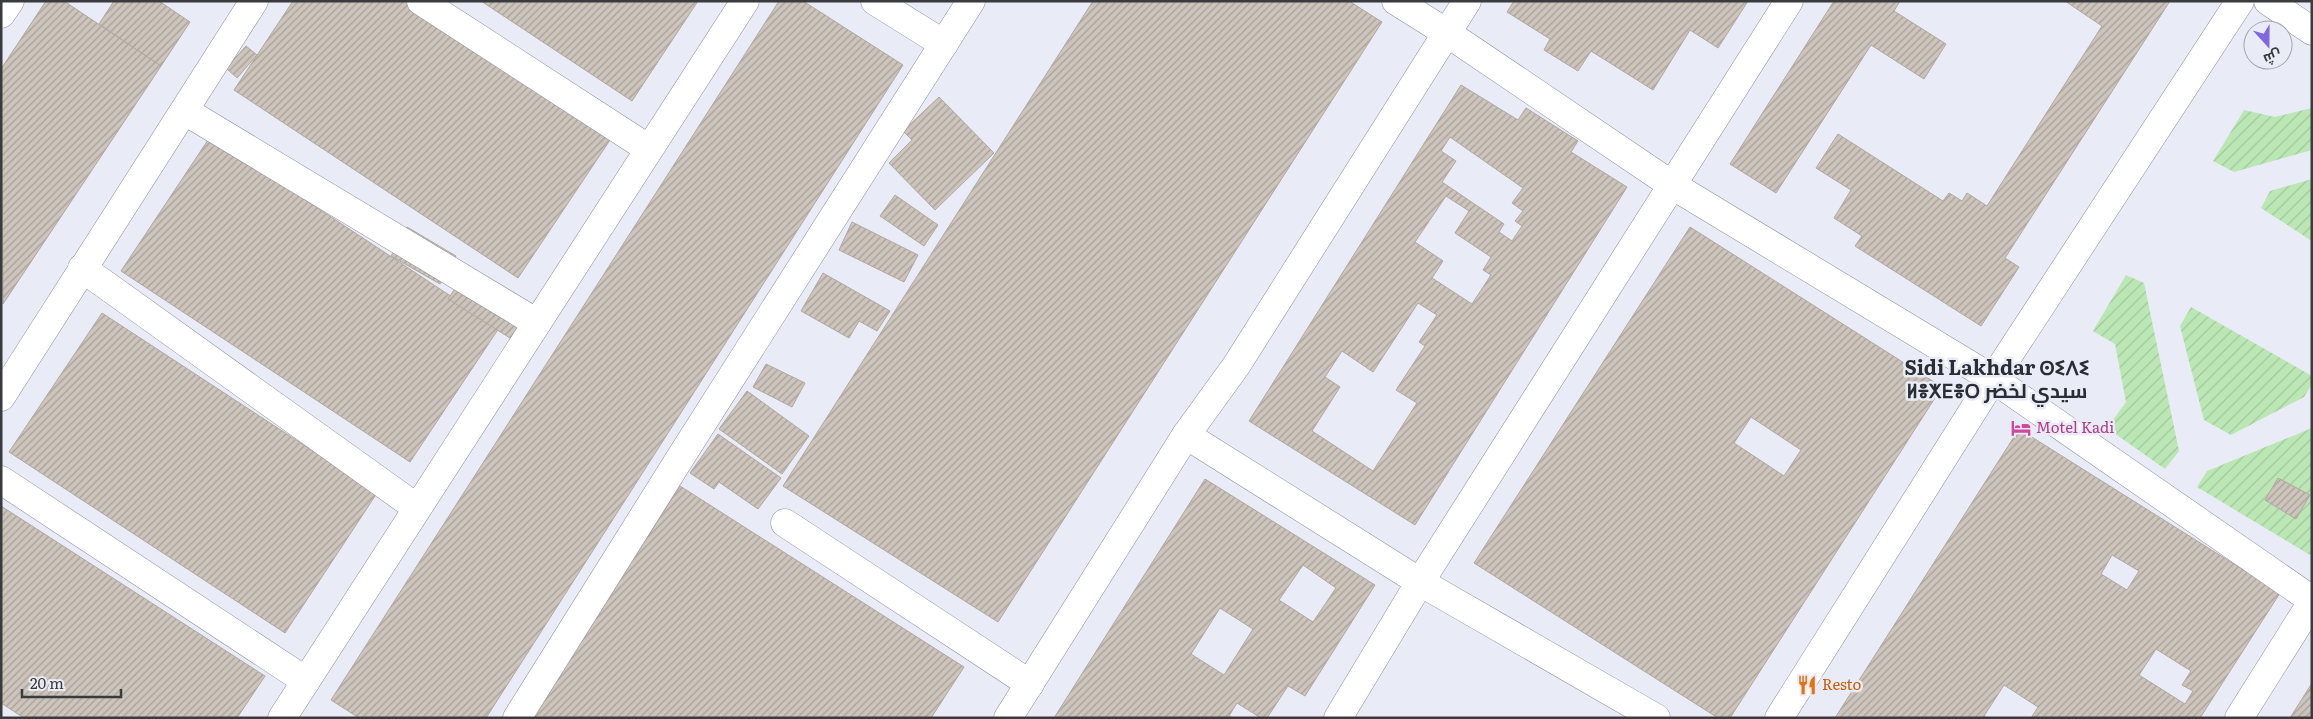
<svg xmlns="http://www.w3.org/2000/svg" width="2313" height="719" font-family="Literata,Cairo,'Noto Sans Tifinagh',serif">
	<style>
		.garden { fill: url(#garden-furrows) }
		.building { fill: url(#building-hatch); stroke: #b0a8a0; fill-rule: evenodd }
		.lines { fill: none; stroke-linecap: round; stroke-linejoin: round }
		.minor-casing { stroke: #8e8f99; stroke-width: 29 }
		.major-casing { stroke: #8e8f99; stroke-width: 29 }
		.minor { stroke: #fff; stroke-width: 28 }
		.major { stroke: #fff; stroke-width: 28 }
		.labels { text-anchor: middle; stroke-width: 5; stroke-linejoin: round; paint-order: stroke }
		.hotel-label { font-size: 15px; fill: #b23c85; stroke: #e9ebf6; text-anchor: start }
		.food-label { font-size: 15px; fill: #c56008; stroke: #e9ebf6; text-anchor: start }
		.district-label { font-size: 20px; font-weight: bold; fill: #2b2d35; stroke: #e9ebf6 }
	</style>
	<defs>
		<pattern id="garden-furrows" width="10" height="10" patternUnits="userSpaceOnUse" patternTransform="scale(1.25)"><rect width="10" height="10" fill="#bbe7b5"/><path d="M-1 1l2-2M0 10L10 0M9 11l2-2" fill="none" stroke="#a2c79d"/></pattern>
		<pattern id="building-hatch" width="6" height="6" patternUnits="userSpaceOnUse" patternTransform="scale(1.25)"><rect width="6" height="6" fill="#cdc4bc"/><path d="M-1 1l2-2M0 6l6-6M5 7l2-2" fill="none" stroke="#a7a09a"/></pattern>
	</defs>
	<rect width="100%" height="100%" fill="#e9ebf6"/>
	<g class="garden">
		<path d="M 2312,108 L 2312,150 L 2234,172 L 2213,161 L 2244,110 L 2275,117 Z"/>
		<path d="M 2312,179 L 2312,241 L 2261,208 L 2270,191 Z"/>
		<path d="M 2126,275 L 2144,283 L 2179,451 L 2165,469 L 2107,428 L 2126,402 L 2115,344 L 2093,331 Z"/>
		<path d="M 2191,307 L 2312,376 L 2312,384 L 2304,397 L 2231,435 L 2204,420 L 2180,326 Z"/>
		<path d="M 2312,428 L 2312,552 L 2310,555 L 2197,487 L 2207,471 Z"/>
	</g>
	<g class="building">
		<path d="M 46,1 L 64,1 L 161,66 L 3,304 L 1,69 Z"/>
		<path d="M 114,1 L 159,1 L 190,22 L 161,66 L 99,24 Z"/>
		<path d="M 293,1 L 406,1 L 612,137 L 518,278 L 234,90 Z"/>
		<path d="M 481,1 L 698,1 L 632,101 Z"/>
		<path d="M 779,1 L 803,1 L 903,65 L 486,718 L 359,718 L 331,700 Z"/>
		<path d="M 1093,1 L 1349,1 L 1382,22 L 998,622 L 783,486 Z"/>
		<path d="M 1514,1 L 1748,1 L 1718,48 L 1690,30 L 1653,90 L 1591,51 L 1578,71 L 1544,50 L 1550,39 L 1507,12 Z"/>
		<path d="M 1834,1 L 1900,1 L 1894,11 L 1946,44 L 1924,79 L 1871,45 L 1776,193 L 1730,164 Z"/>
		<path d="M 2170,1 L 2005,258 L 2019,267 L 1981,326 L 1855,246 L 1862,236 L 1834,218 L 1851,190 L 1816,168 L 1838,134 L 1943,201 L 1949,193 L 1962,201 L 1967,193 L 1987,206 L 2102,26 L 2065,1 Z"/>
		<path d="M 246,46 L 257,55 L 237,78 L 226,68 Z"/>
		<path d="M 1461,85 L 1518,120 L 1526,108 L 1578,141 L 1571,152 L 1627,187 L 1415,525 L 1249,421 ZM 1450,137 L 1523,188 L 1512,203 L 1523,211 L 1515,221 L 1522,226 L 1512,241 L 1499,232 L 1504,224 L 1442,182 L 1456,161 L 1441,151 ZM 1446,196 L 1469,211 L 1455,233 L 1491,257 L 1483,270 L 1491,275 L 1472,304 L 1432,278 L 1443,261 L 1415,242 ZM 1418,303 L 1437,315 L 1419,342 L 1425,346 L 1396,390 L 1417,403 L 1373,471 L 1312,431 L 1340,387 L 1325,377 L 1342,351 L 1373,372 Z"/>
		<path d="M 939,97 L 994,153 L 935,210 L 889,163 L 912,140 L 903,131 Z"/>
		<path d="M 210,137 L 499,328 L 410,462 L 121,271 Z"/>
		<path d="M 895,195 L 938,225 L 924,246 L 880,216 Z"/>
		<path d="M 852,222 L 918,255 L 904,282 L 839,250 Z"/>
		<path d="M 407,227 L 456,256 L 440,284 L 391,256 Z"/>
		<path d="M 1690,227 L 1942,387 L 1730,718 L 1718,718 L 1474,563 ZM 1751,417 L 1801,450 L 1784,476 L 1734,443 Z"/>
		<path d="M 467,271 L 548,322 L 529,350 L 448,299 Z"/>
		<path d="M 823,273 L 890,311 L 877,331 L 859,321 L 849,338 L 801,311 Z"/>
		<path d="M 102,313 L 377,493 L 285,633 L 9,452 Z"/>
		<path d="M 766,364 L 805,383 L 792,407 L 753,387 Z"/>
		<path d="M 747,391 L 809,436 L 782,474 L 719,429 Z"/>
		<path d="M 2019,429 L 2280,593 L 2200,718 L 2031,718 L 2038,707 L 2004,685 L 1984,716 L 1987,718 L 1835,718 ZM 2112,555 L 2139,571 L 2127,590 L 2101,574 ZM 2156,649 L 2191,671 L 2182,685 L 2193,691 L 2185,704 L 2139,675 Z"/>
		<path d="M 718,434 L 781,478 L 758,509 L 719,482 L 714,489 L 690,473 Z"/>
		<path d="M 2278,478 L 2310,495 L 2296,519 L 2265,500 Z"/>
		<path d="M 1205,479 L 1375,585 L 1305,696 L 1288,686 L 1267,718 L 1261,718 L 1237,703 L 1229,716 L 1233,718 L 1054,718 ZM 1303,565 L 1336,588 L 1313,622 L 1279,600 ZM 1220,608 L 1253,629 L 1224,675 L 1191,654 Z"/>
		<path d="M 680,486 L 964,667 L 931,718 L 532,718 Z"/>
		<path d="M 1,506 L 265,676 L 237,718 L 24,718 L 1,703 Z"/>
		<path d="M 2312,683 L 2312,718 L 2290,718 Z"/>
	</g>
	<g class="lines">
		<defs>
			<g id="minor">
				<path d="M 421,1 L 649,149"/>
				<path d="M 875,1 L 944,44"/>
				<path d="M 1396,1 L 1447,33 L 1672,185 L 1993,379"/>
				<path d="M 2268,1 L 2312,31"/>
				<path d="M 1,14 L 10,1"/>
				<path d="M 185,111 L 537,323"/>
				<path d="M 82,268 L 417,508"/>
				<path d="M 1,397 L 254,1"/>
				<path d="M 1186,435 L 1420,582 L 1656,718"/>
				<path d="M 1,480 L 306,681"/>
				<path d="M 785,523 L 1030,684"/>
				<path d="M 282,718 L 745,1"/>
				<path d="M 517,718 L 682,455 L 971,1"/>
				<path d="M 1008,718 L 1186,435 L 1236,366 L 1467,1"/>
				<path d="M 1338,718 L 1420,582 L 1789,1"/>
				<path d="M 2239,718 L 2312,602"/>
			</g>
			<g id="major">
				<path d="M 1993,379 L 2312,600"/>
				<path d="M 1779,718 L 1993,379 L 2240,1"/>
			</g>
		</defs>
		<use href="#minor" class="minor-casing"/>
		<use href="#major" class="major-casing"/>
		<use href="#minor" class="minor"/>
		<use href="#major" class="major"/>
	</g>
	<defs>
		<symbol id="hotel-bare" viewBox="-9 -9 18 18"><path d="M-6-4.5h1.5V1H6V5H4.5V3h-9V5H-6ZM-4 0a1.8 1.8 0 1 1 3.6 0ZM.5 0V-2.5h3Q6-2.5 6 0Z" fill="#d1479c" stroke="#e9ebf6" stroke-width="2.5" paint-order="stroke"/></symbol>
		<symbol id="restaurant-bare" viewBox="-9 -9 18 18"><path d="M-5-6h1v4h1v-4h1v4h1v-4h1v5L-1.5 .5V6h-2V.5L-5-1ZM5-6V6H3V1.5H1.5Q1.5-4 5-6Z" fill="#e8710a" stroke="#e9ebf6" stroke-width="2.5" paint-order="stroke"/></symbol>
	</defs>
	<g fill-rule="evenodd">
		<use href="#hotel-bare" x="2007" y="414" width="28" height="28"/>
		<use href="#restaurant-bare" x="1793" y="671" width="28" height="28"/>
	</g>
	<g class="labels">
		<g class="hotel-label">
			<text x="2036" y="433">Motel Kadi</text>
		</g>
		<g class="food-label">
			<text x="1822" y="690">Resto</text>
		</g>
		<g class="district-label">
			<text x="1997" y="375">Sidi Lakhdar ⵙⵉⴷⵉ<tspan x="1997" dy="23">ⵍⴻⵅⴹⴻⵔ سيدي لخضر</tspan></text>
		</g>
	</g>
	<rect width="2313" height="719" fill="none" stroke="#3a3b3f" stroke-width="5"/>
	<g transform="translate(2268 45) rotate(159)"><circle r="24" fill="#e9ebf6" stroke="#a3a5ad"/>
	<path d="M0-4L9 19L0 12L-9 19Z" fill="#7f67e2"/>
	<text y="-8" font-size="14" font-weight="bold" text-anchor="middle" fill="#3a3b3f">ش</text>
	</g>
	<path d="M22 689v8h99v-8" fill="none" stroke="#3a3b3f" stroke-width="2.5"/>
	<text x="30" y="689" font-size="15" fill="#3a3b3f" stroke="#e9ebf6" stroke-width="4" paint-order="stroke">20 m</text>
</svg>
